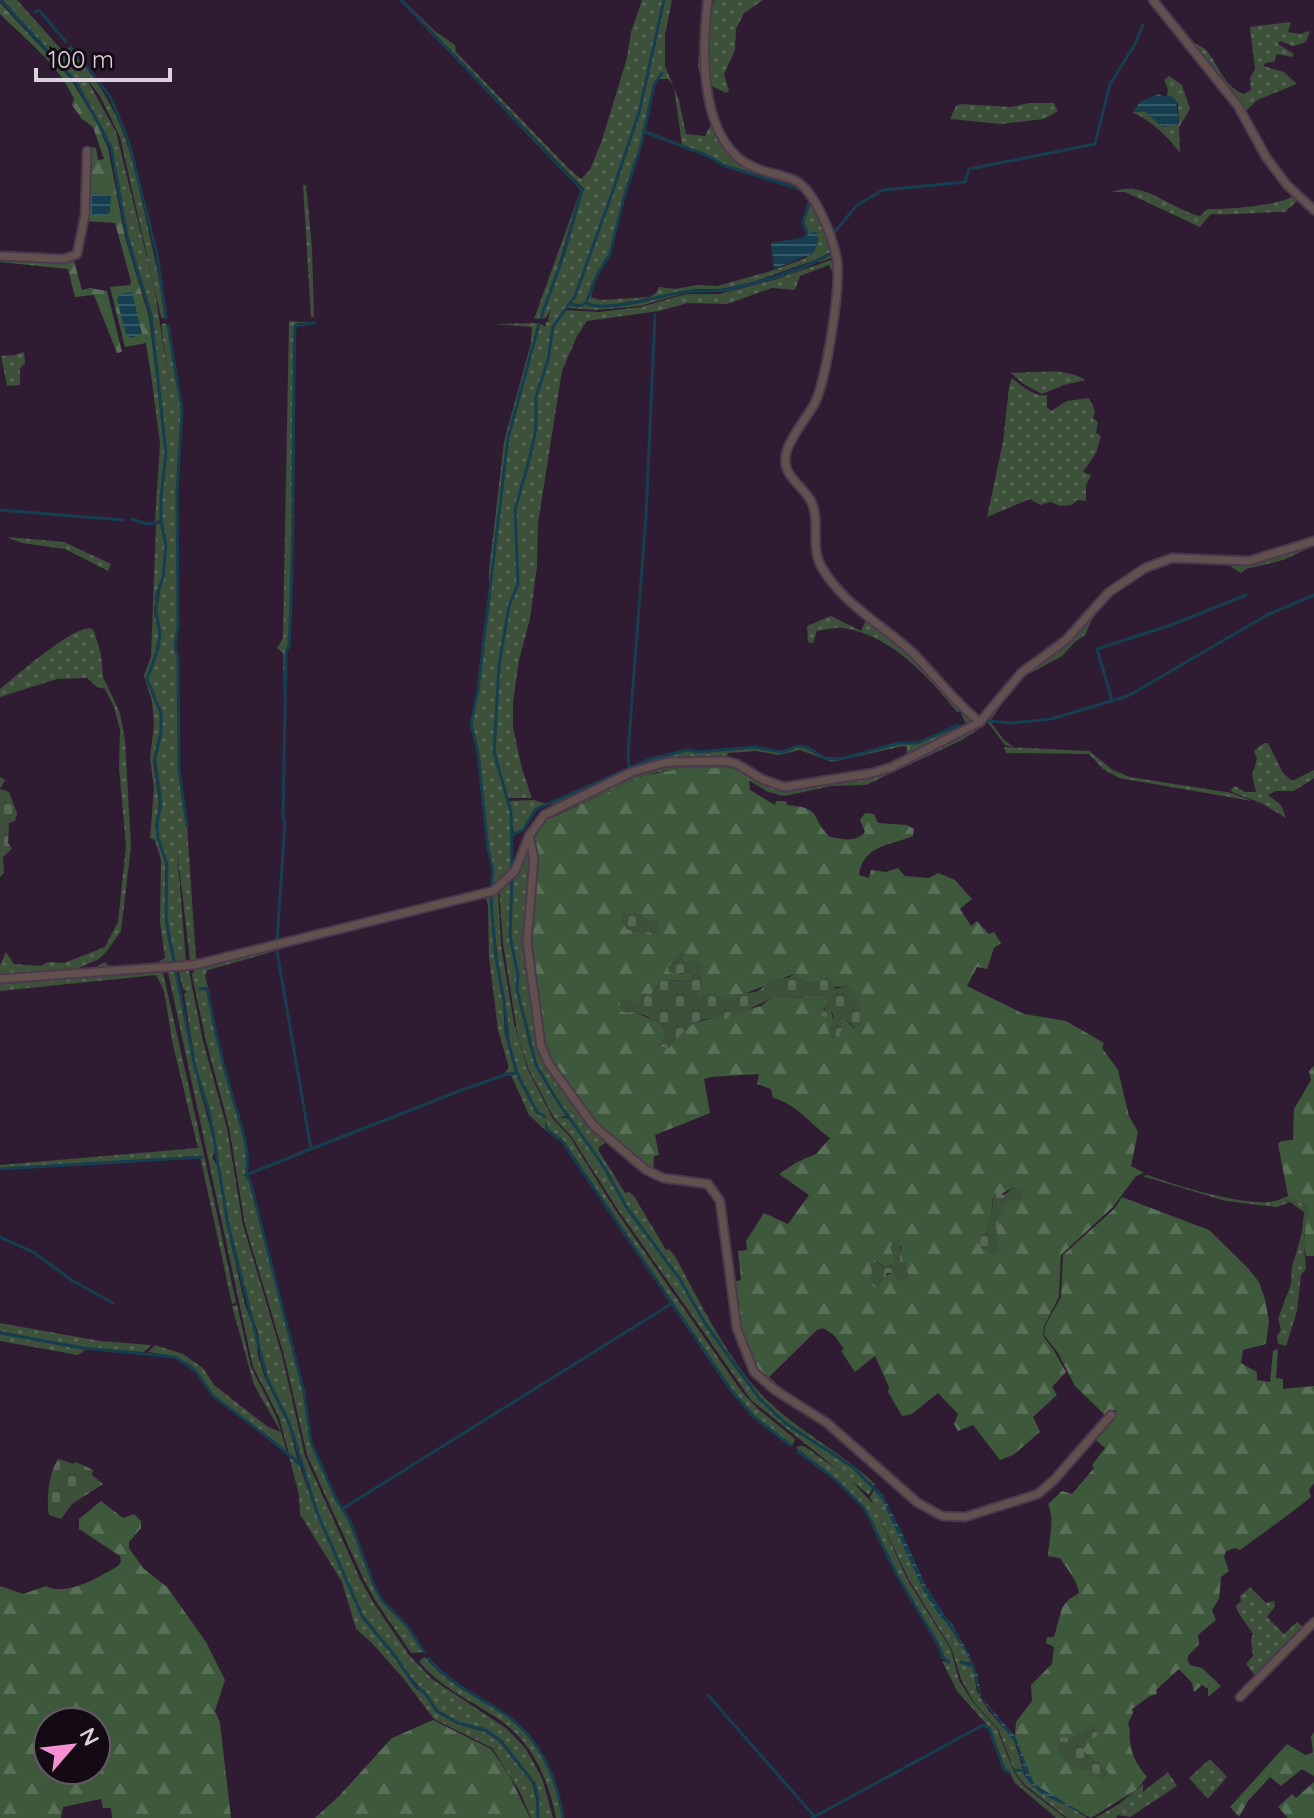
<svg xmlns="http://www.w3.org/2000/svg" width="1314" height="1818" font-family="Quicksand,sans-serif">
	<style>
		.grass { fill: url(#grass-dots) }
		.forest { fill: url(#forest-firs); fill-rule: evenodd }
		.cemetery { fill: url(#cemetery-stones) }
		.water { fill: url(#water-rules) }
		.lines { fill: none; stroke-linecap: round; stroke-linejoin: round }
		.stream { stroke: #153f50; stroke-width: 3 }
		.street-casing { stroke: #4c394e; stroke-width: 11 }
		.street { stroke: #62504f; stroke-width: 7 }
	</style>
	<defs>
		<pattern id="grass-dots" width="8" height="8" patternUnits="userSpaceOnUse" patternTransform="scale(2)"><rect width="8" height="8" fill="#3c503a"/><path d="M2 2h.1M6 6h.1" fill="none" stroke="#586856" stroke-width="1.8" stroke-linecap="round"/></pattern>
		<pattern id="forest-firs" width="22" height="20" patternUnits="userSpaceOnUse" patternTransform="scale(2)"><rect width="22" height="20" fill="#3e583c"/><path d="M5 1l3.5 6h-7zM16 11l3.5 6h-7z" fill="#596f58"/></pattern>
		<pattern id="cemetery-stones" width="16" height="16" patternUnits="userSpaceOnUse" patternTransform="scale(2)"><rect width="16" height="16" fill="#3c503a"/><path d="M2 7V4a2 2 0 0 1 4 0v3zM10 15v-3a2 2 0 0 1 4 0v3z" fill="#586856"/></pattern>
		<pattern id="water-rules" width="6" height="5" patternUnits="userSpaceOnUse" patternTransform="scale(2)"><rect width="6" height="5" fill="#153f50"/><path d="M0 2.5h6" fill="none" stroke="#375a69"/></pattern>
	</defs>
	<rect width="100%" height="100%" fill="#301c32"/>
	<g class="grass">
		<path d="M 2,0 L 17,0 L 85,76 L 116,132 L 154,286 L 169,382 L 161,325 L 164,323 L 167,325 L 182,410 L 176,492 L 178,626 L 174,647 L 177,658 L 179,770 L 187,826 L 196,958 L 206,959 L 193,962 L 190,960 L 177,849 L 186,962 L 176,965 L 167,917 L 168,864 L 159,838 L 157,823 L 161,804 L 155,758 L 162,733 L 162,713 L 148,679 L 148,672 L 146,679 L 160,713 L 160,732 L 153,760 L 159,804 L 155,827 L 165,858 L 165,921 L 174,964 L 91,970 L 105,962 L 109,966 L 153,965 L 165,958 L 160,922 L 161,860 L 155,840 L 150,838 L 154,788 L 150,758 L 154,724 L 152,701 L 144,676 L 151,657 L 156,525 L 161,523 L 165,545 L 162,578 L 156,593 L 154,612 L 159,634 L 152,667 L 159,649 L 161,634 L 157,611 L 167,545 L 162,521 L 162,496 L 167,453 L 151,315 L 128,236 L 111,147 L 76,82 Z"/>
		<path d="M 403,0 L 436,32 L 455,45 L 456,52 L 568,168 L 581,179 L 590,170 L 602,140 L 627,58 L 631,32 L 642,0 L 672,0 L 665,35 L 665,66 L 679,100 L 686,134 L 705,136 L 711,124 L 698,66 L 702,0 L 705,0 L 700,51 L 705,91 L 733,154 L 793,182 L 810,196 L 834,251 L 834,255 L 829,259 L 730,291 L 685,293 L 640,306 L 596,310 L 567,308 L 569,305 L 581,306 L 587,304 C 608,313 654,298 678,294 C 692,291 706,293 721,291 C 753,287 805,272 832,254 L 756,281 L 722,289 L 695,289 L 623,303 L 596,306 L 587,302 L 593,286 L 591,297 L 600,300 L 650,297 L 656,293 L 659,287 L 675,289 L 697,285 L 717,286 L 768,272 L 806,258 L 818,240 L 815,232 L 806,237 L 807,233 L 804,222 L 811,202 L 807,193 L 800,187 L 726,165 L 682,145 L 674,87 L 668,79 L 659,79 L 663,71 L 653,84 L 641,142 L 623,197 L 609,254 L 596,274 L 586,302 L 584,305 L 570,303 L 574,296 L 564,310 L 599,312 L 641,307 L 686,294 L 720,294 L 774,280 L 831,260 L 835,262 L 834,276 L 829,265 L 800,276 L 795,290 L 772,288 L 727,304 L 688,303 L 659,311 L 587,321 L 577,336 L 562,371 L 538,523 L 537,566 L 530,619 L 519,660 L 513,702 L 513,727 L 522,769 L 532,798 L 509,798 L 504,786 L 511,812 L 510,801 L 534,800 L 547,804 L 536,809 L 522,830 L 514,833 L 511,814 L 512,873 L 491,889 L 494,870 L 488,849 L 478,753 L 472,724 L 481,673 L 489,589 L 489,571 L 504,442 L 531,343 L 532,327 L 495,324 L 538,323 L 537,331 L 540,323 L 545,327 L 546,322 L 550,322 L 548,320 L 551,309 L 546,318 L 534,319 L 580,192 L 551,290 L 584,189 Z"/>
		<path d="M 714,0 L 763,0 L 744,13 L 736,29 L 735,50 L 724,74 L 729,91 L 726,93 L 708,84 L 705,66 L 709,8 L 713,6 Z"/>
		<path d="M 1291,22 L 1288,32 L 1300,34 L 1310,31 L 1306,42 L 1293,46 L 1280,41 L 1278,44 L 1294,54 L 1292,57 L 1277,54 L 1274,62 L 1266,63 L 1263,66 L 1284,72 L 1297,84 L 1257,100 L 1245,112 L 1190,41 C 1195,44 1204,47 1207,51 C 1217,63 1225,88 1244,94 L 1251,90 L 1250,78 L 1255,69 L 1250,27 Z"/>
		<path d="M 69,47 C 119,103 130,144 145,215 C 153,250 161,283 165,319 L 161,317 L 120,137 L 100,96 L 66,52 Z"/>
		<path d="M 1169,76 L 1182,85 L 1190,109 L 1179,127 L 1180,153 C 1168,137 1152,121 1132,112 L 1145,111 L 1162,127 L 1179,124 L 1178,104 L 1170,95 L 1167,96 L 1168,89 L 1164,80 Z"/>
		<path d="M 1029,103 L 1054,103 L 1058,111 L 1044,119 L 1001,124 L 950,119 L 956,106 L 960,104 L 1011,107 Z"/>
		<path d="M 1265,158 L 1314,212 L 1314,216 L 1297,201 L 1285,212 C 1260,212 1237,215 1211,214 L 1200,227 L 1125,192 L 1112,192 C 1145,179 1167,208 1200,216 L 1208,209 C 1222,210 1284,205 1292,196 L 1279,182 Z"/>
		<path d="M 303,185 L 306,185 L 312,248 L 314,317 L 311,317 Z"/>
		<path d="M 289,321 L 315,323 L 298,323 L 295,326 C 291,432 294,539 288,645 L 285,653 L 285,736 L 283,653 L 277,648 L 283,638 Z"/>
		<path d="M 24,352 L 25,363 L 20,369 L 20,385 L 7,386 L 1,356 L 15,355 Z"/>
		<path d="M 1011,373 C 1034,373 1066,367 1085,380 L 1064,385 L 1042,394 L 1022,383 Z"/>
		<path d="M 151,375 L 156,376 L 165,454 L 160,520 L 155,522 L 160,443 Z"/>
		<path d="M 1012,378 C 1022,386 1034,397 1047,395 L 1047,407 L 1051,411 L 1067,401 L 1089,398 L 1095,411 L 1093,418 L 1098,422 L 1096,433 L 1101,436 L 1096,453 L 1083,472 L 1091,475 L 1086,485 L 1086,501 L 1077,500 L 1072,505 L 1061,506 L 1050,502 L 1040,505 L 1030,499 L 987,517 L 1003,442 L 1009,387 Z"/>
		<path d="M 7,537 L 64,542 L 111,564 L 108,571 L 65,549 L 22,543 Z"/>
		<path d="M 1314,543 L 1314,546 L 1283,560 L 1246,569 L 1241,573 L 1229,565 L 1174,562 L 1164,564 L 1131,580 L 1105,601 L 1094,615 L 1085,635 L 1075,642 L 1062,656 L 1025,676 L 1007,696 L 991,720 L 989,720 L 1004,740 L 1014,747 L 1005,745 L 986,720 L 1022,673 L 1108,596 L 1142,572 L 1169,561 L 1257,562 Z"/>
		<path d="M 831,616 L 861,631 L 866,620 L 909,653 L 977,723 L 906,758 L 907,747 L 903,746 L 832,762 L 800,750 L 779,755 L 756,751 L 728,753 L 726,759 L 668,761 L 555,806 L 551,804 L 641,763 L 688,750 L 698,753 L 755,748 L 782,753 L 793,748 L 803,747 L 824,759 L 840,760 L 899,744 L 918,743 L 966,724 L 960,711 L 957,712 C 928,676 891,635 843,628 C 835,627 825,630 817,631 L 813,643 L 808,642 L 807,626 Z"/>
		<path d="M 90,628 L 94,631 L 101,654 L 103,677 L 120,713 L 125,740 L 131,846 L 121,931 L 107,951 L 99,959 L 69,972 L 0,976 L 0,965 L 6,952 L 14,964 L 41,966 L 48,962 L 64,963 L 105,947 L 118,922 L 126,846 L 119,768 L 120,730 L 114,707 L 105,689 L 97,687 L 87,678 L 57,679 L 0,697 L 0,689 C 19,674 69,629 90,628 Z"/>
		<path d="M 981,725 L 984,726 L 960,741 L 866,785 L 831,786 L 785,796 L 768,792 L 730,769 L 678,769 L 653,773 L 554,816 L 530,836 L 545,815 L 633,773 L 669,764 L 729,763 L 785,789 L 871,776 Z"/>
		<path d="M 1264,743 L 1268,743 L 1283,773 L 1292,781 L 1314,770 L 1314,778 L 1294,791 L 1276,791 L 1268,795 L 1281,805 L 1286,818 L 1263,804 L 1232,792 L 1231,789 L 1235,786 L 1245,792 L 1256,792 L 1252,775 L 1257,759 L 1254,751 Z"/>
		<path d="M 1004,747 L 1089,751 L 1113,770 L 1130,777 L 1232,793 L 1252,801 L 1119,778 L 1103,769 L 1089,754 L 1006,753 Z"/>
		<path d="M 528,842 L 533,858 L 535,1005 L 608,1141 L 599,1147 L 599,1151 L 625,1193 L 629,1192 L 634,1196 L 666,1250 L 669,1249 L 675,1256 C 699,1301 731,1366 768,1401 C 800,1432 842,1453 875,1484 L 874,1486 L 853,1467 L 786,1423 L 759,1398 L 691,1301 L 680,1278 L 628,1207 L 605,1167 L 557,1099 L 537,1064 L 518,990 L 519,975 L 511,936 L 513,874 Z"/>
		<path d="M 511,877 L 509,936 L 517,975 L 517,990 L 525,1017 L 529,1045 L 536,1065 L 567,1116 L 560,1117 L 569,1119 L 604,1168 L 627,1208 L 678,1278 L 706,1326 L 758,1399 L 785,1424 L 852,1468 L 873,1487 L 869,1495 L 751,1400 L 616,1207 L 571,1136 L 554,1118 L 529,1070 L 518,1037 L 503,944 L 499,888 Z"/>
		<path d="M 498,891 L 501,945 L 514,1024 L 528,1070 L 553,1119 L 570,1137 L 614,1208 L 742,1392 L 757,1408 L 795,1439 L 792,1446 L 755,1416 L 731,1388 L 563,1140 L 548,1129 L 546,1123 L 547,1132 L 529,1115 L 511,1075 L 516,1075 L 536,1113 L 545,1117 C 504,1092 500,957 492,912 L 494,952 L 503,1001 L 505,1034 L 515,1072 L 504,1073 L 509,1068 L 498,1030 L 489,957 L 488,905 L 485,895 Z"/>
		<path d="M 275,948 L 275,951 L 208,970 L 205,975 L 208,987 L 200,989 L 207,991 C 213,1024 221,1056 230,1089 C 236,1115 251,1149 245,1175 L 249,1182 L 303,1392 L 310,1442 L 335,1499 L 349,1522 L 374,1588 L 382,1601 L 408,1628 L 423,1652 L 411,1653 L 375,1600 L 363,1578 L 307,1455 L 284,1355 L 245,1225 L 229,1127 L 206,1041 L 192,975 L 196,968 Z"/>
		<path d="M 184,968 L 189,971 L 203,1041 L 227,1128 L 243,1225 L 282,1355 L 305,1456 L 360,1579 L 373,1602 L 409,1655 L 432,1679 L 506,1728 L 526,1749 L 542,1778 L 553,1818 L 539,1818 L 538,1798 L 534,1782 L 502,1740 L 486,1730 L 458,1722 L 438,1710 L 375,1633 L 363,1616 L 318,1512 L 291,1425 L 267,1377 L 260,1356 L 258,1332 L 247,1304 L 229,1225 L 211,1115 L 196,1067 L 184,994 L 187,992 L 183,989 L 178,969 Z"/>
		<path d="M 172,970 L 175,970 C 183,1002 186,1035 194,1067 C 201,1096 210,1122 215,1151 L 212,1157 L 217,1165 L 227,1226 L 245,1305 L 256,1333 L 258,1356 L 265,1378 L 289,1426 L 298,1462 L 289,1454 L 279,1417 L 253,1367 L 168,972 Z"/>
		<path d="M 160,971 L 163,973 C 188,1083 213,1193 236,1303 L 232,1304 L 200,1156 L 0,1168 L 0,1165 L 198,1148 L 173,1045 L 164,991 L 156,975 L 0,991 L 0,982 Z"/>
		<path d="M 1148,1175 C 1175,1186 1242,1205 1270,1202 C 1277,1201 1282,1198 1288,1196 L 1307,1205 L 1304,1245 L 1306,1269 L 1301,1275 L 1297,1311 L 1286,1346 L 1278,1344 L 1277,1336 L 1281,1329 L 1278,1319 L 1291,1284 L 1292,1267 L 1302,1233 L 1304,1212 L 1290,1202 L 1277,1207 L 1226,1201 L 1142,1176 Z"/>
		<path d="M 237,1305 L 251,1367 L 277,1418 L 287,1452 L 213,1395 L 192,1366 L 175,1356 L 148,1352 L 155,1345 L 183,1354 L 203,1368 L 214,1385 L 268,1427 L 281,1432 L 254,1385 L 232,1306 Z"/>
		<path d="M 0,1323 L 100,1341 L 151,1345 L 144,1352 L 85,1348 L 0,1331 Z"/>
		<path d="M 0,1334 L 85,1350 L 78,1355 L 0,1341 Z"/>
		<path d="M 799,1446 L 804,1446 L 849,1478 L 874,1505 L 907,1579 L 951,1650 L 959,1680 L 972,1701 L 997,1729 L 1015,1774 L 1024,1786 L 1065,1818 L 1056,1818 L 1015,1783 L 1009,1771 L 1005,1769 L 990,1728 L 957,1691 L 942,1661 L 950,1662 L 944,1657 L 940,1645 L 897,1574 L 866,1509 L 836,1479 L 796,1448 Z"/>
		<path d="M 289,1456 L 299,1464 L 316,1513 L 361,1617 L 394,1657 L 414,1687 L 424,1694 L 436,1712 L 457,1724 L 485,1732 L 500,1742 L 532,1783 L 536,1798 L 537,1818 L 531,1818 L 520,1792 L 492,1748 L 434,1719 L 403,1678 L 371,1642 L 356,1629 L 342,1582 L 300,1514 L 299,1495 Z"/>
		<path d="M 875,1488 L 882,1497 L 921,1585 L 940,1616 L 952,1627 L 971,1662 L 960,1662 L 973,1666 L 977,1692 L 988,1710 L 1014,1740 L 1023,1769 L 1016,1771 L 1023,1772 C 1035,1799 1066,1801 1087,1818 L 1067,1818 L 1025,1785 L 1016,1774 L 998,1729 L 973,1701 L 961,1679 L 952,1650 L 908,1578 L 870,1497 Z"/>
		<path d="M 1250,1587 L 1266,1603 L 1274,1601 L 1275,1606 L 1267,1617 L 1284,1634 L 1297,1622 L 1305,1628 L 1256,1677 L 1246,1664 L 1253,1656 L 1251,1640 L 1253,1634 L 1238,1612 L 1236,1606 L 1241,1601 L 1240,1596 Z"/>
		<path d="M 425,1657 C 445,1683 474,1695 501,1712 C 538,1735 556,1777 562,1818 L 556,1818 C 548,1778 532,1741 497,1718 C 470,1700 442,1688 420,1663 L 420,1660 Z"/>
		<path d="M 1210,1759 L 1227,1777 L 1208,1799 L 1189,1778 Z"/>
		<path d="M 1168,1772 L 1177,1786 L 1130,1817 L 1118,1815 L 1116,1818 L 1095,1818 L 1119,1804 L 1143,1784 L 1143,1792 Z"/>
	</g>
	<g class="forest">
		<path d="M 0,3 L 70,78 L 96,121 L 108,148 L 125,237 L 149,317 L 156,376 L 151,375 L 146,343 L 125,347 L 110,287 L 130,285 L 131,281 L 115,223 L 85,221 L 90,147 L 96,148 L 98,160 L 104,159 L 93,127 L 82,119 L 72,105 L 74,99 C 58,63 27,41 0,14 Z"/>
		<path d="M 0,259 L 74,261 L 82,290 L 90,288 L 107,291 L 122,352 L 117,353 L 94,295 L 75,297 L 68,269 L 0,262 Z"/>
		<path d="M 727,768 L 736,770 L 749,779 L 750,790 L 775,805 L 776,801 L 786,801 L 787,805 C 824,808 809,817 830,837 C 843,839 856,843 865,832 L 860,820 L 865,813 L 874,814 L 878,823 L 907,825 L 914,829 L 913,836 C 889,846 863,845 859,875 L 869,878 L 871,870 L 886,872 L 898,868 L 905,876 L 929,878 L 938,873 L 955,880 L 972,899 L 960,909 L 971,926 L 977,921 L 989,934 L 994,932 L 1001,943 L 994,948 L 987,969 L 977,967 L 967,986 L 1024,1014 L 1066,1021 L 1104,1043 L 1102,1048 L 1118,1070 L 1129,1116 L 1138,1132 L 1131,1166 L 1144,1173 L 1136,1176 L 1113,1207 L 1061,1255 L 1059,1297 L 1044,1326 L 1043,1336 L 1053,1349 L 1066,1372 L 1052,1387 L 1057,1395 L 1033,1417 L 1040,1432 L 1013,1455 L 1000,1460 L 973,1425 L 958,1431 L 954,1424 L 958,1414 L 938,1393 L 912,1414 L 902,1416 L 888,1392 L 889,1387 L 875,1356 L 855,1372 L 841,1351 L 844,1349 L 834,1335 L 823,1328 L 817,1330 L 769,1377 L 775,1382 L 776,1389 L 757,1374 L 742,1339 L 732,1282 L 741,1280 L 738,1251 L 747,1250 L 746,1241 L 764,1213 L 788,1224 L 809,1195 L 779,1174 L 797,1162 L 816,1154 L 830,1138 C 810,1124 797,1104 773,1098 L 771,1089 L 757,1084 L 759,1074 L 711,1077 L 704,1079 L 710,1113 L 655,1135 L 659,1155 L 654,1156 L 653,1172 L 598,1127 L 548,1058 L 541,1034 L 539,1005 L 529,943 L 535,857 L 530,837 L 551,818 L 647,775 L 678,769 ZM 624,913 L 638,913 L 648,921 L 654,936 L 627,929 L 620,918 ZM 682,959 L 685,963 L 695,961 L 702,983 L 697,994 L 700,998 L 711,994 L 724,1000 L 731,999 L 794,974 L 810,984 C 825,980 830,991 848,985 L 855,998 L 861,1024 L 854,1028 L 844,1018 L 833,1021 L 831,1010 L 823,1010 L 828,1004 L 827,997 L 820,994 L 803,998 L 773,996 L 761,1006 L 694,1023 L 678,1034 L 663,1048 L 660,1046 C 661,1042 664,1038 665,1033 C 665,1022 640,1014 631,1013 L 629,1001 L 634,1005 L 654,993 L 660,981 L 690,980 L 694,974 L 691,972 L 680,974 L 668,967 L 674,961 ZM 1014,1187 C 1011,1199 1009,1197 1004,1205 C 997,1214 996,1229 996,1239 L 979,1240 C 989,1231 993,1213 992,1199 ZM 902,1246 L 900,1251 L 908,1274 L 904,1279 L 900,1280 L 892,1273 L 884,1276 L 876,1260 L 885,1268 L 894,1262 L 895,1257 L 891,1249 Z"/>
		<path d="M 1314,1066 L 1314,1256 L 1306,1256 L 1304,1245 L 1307,1205 L 1288,1196 L 1278,1144 L 1281,1141 L 1293,1140 L 1294,1109 L 1311,1080 L 1309,1071 Z"/>
		<path d="M 1122,1197 L 1209,1230 L 1247,1267 L 1259,1282 L 1265,1299 L 1269,1321 L 1266,1344 L 1243,1350 L 1241,1363 L 1257,1372 L 1257,1380 L 1270,1382 L 1273,1351 L 1278,1349 L 1276,1378 L 1283,1379 L 1283,1389 L 1314,1386 L 1314,1483 L 1309,1490 L 1311,1497 C 1288,1516 1264,1532 1240,1550 L 1235,1548 L 1226,1551 L 1224,1557 L 1229,1571 L 1221,1577 L 1219,1599 L 1212,1610 L 1216,1620 L 1198,1635 L 1199,1644 L 1188,1656 L 1188,1661 L 1190,1665 L 1202,1668 L 1221,1686 L 1208,1697 L 1208,1689 L 1202,1685 L 1194,1692 L 1192,1683 L 1179,1669 L 1156,1690 L 1157,1694 L 1150,1696 L 1132,1709 L 1133,1713 L 1128,1723 C 1131,1731 1129,1734 1130,1742 C 1132,1757 1138,1766 1147,1777 L 1136,1790 L 1091,1818 L 1039,1789 L 1030,1779 L 1015,1736 L 1016,1722 L 1032,1701 L 1031,1685 L 1052,1664 L 1054,1647 L 1046,1643 L 1047,1637 L 1054,1637 L 1062,1608 L 1068,1600 L 1079,1593 C 1077,1580 1067,1569 1060,1558 L 1048,1556 C 1049,1539 1055,1519 1048,1504 L 1062,1491 L 1072,1494 L 1094,1468 L 1092,1465 L 1105,1448 L 1096,1440 L 1117,1411 L 1112,1410 L 1106,1416 L 1075,1386 L 1058,1353 L 1044,1335 L 1045,1326 L 1061,1297 L 1063,1255 L 1115,1208 Z"/>
		<path d="M 101,1501 L 123,1518 L 134,1514 L 141,1521 L 141,1528 L 129,1542 L 129,1548 L 143,1568 L 167,1587 L 206,1642 L 225,1680 L 215,1711 L 220,1723 L 231,1818 L 112,1818 L 111,1808 L 103,1808 L 101,1799 L 63,1807 L 61,1818 L 0,1818 L 0,1586 L 23,1594 L 46,1586 C 67,1597 99,1577 118,1566 L 121,1562 L 120,1556 L 79,1529 L 79,1519 ZM 48,1722 L 96,1722 L 96,1770 L 48,1770 Z"/>
		<path d="M 433,1720 L 491,1749 L 509,1775 L 530,1818 L 315,1818 L 339,1796 L 392,1738 Z"/>
		<path d="M 1314,1732 L 1314,1776 L 1302,1769 L 1281,1786 L 1270,1777 L 1248,1801 L 1239,1817 L 1230,1807 L 1287,1744 L 1305,1755 L 1313,1753 L 1311,1737 Z"/>
		<path d="M 1314,1782 L 1314,1818 L 1288,1818 L 1278,1807 L 1292,1794 L 1296,1798 Z"/>
	</g>
	<g class="cemetery">
		<path d="M 0,777 L 5,780 L 0,789 L 9,792 L 17,813 L 15,821 L 9,823 L 8,843 L 12,849 L 3,857 L 4,873 L 0,877 Z"/>
		<path d="M 625,913 L 638,913 L 648,921 L 658,920 L 659,926 L 654,936 L 627,929 L 619,918 Z"/>
		<path d="M 680,952 L 684,954 L 682,959 L 685,962 L 695,961 L 703,966 L 699,974 L 702,984 L 698,994 L 700,998 L 711,993 C 724,1002 728,998 742,994 C 747,992 755,994 761,989 C 764,987 766,983 769,980 L 788,978 L 794,974 L 810,984 L 828,977 L 836,989 L 848,985 C 852,989 860,1001 860,1006 C 861,1014 858,1015 861,1024 L 855,1028 L 844,1018 L 839,1019 L 842,1027 L 840,1036 L 832,1039 L 828,1031 C 831,1024 836,1017 831,1011 L 825,1017 L 821,1015 L 828,1004 L 826,997 L 820,994 L 803,998 L 773,996 C 761,1006 752,1005 742,1015 L 729,1015 L 727,1019 C 719,1020 714,1018 707,1019 C 688,1022 680,1036 669,1048 L 660,1047 L 665,1032 L 663,1027 C 658,1024 652,1019 646,1016 C 640,1013 628,1014 621,1011 L 618,1004 L 623,999 L 634,1004 L 637,1003 L 644,993 L 650,995 L 660,981 L 690,980 L 694,975 L 691,972 L 674,974 L 669,972 L 668,967 Z"/>
		<path d="M 1014,1187 L 1022,1192 L 1021,1199 C 1017,1200 1013,1199 1009,1201 C 996,1207 996,1240 998,1251 L 995,1254 C 986,1252 981,1249 979,1240 L 988,1228 L 986,1225 L 992,1211 L 993,1195 L 996,1192 L 1004,1195 Z"/>
		<path d="M 901,1239 L 900,1251 L 908,1274 L 904,1279 L 900,1280 L 892,1273 L 887,1273 L 880,1286 L 876,1288 L 871,1285 L 872,1262 L 876,1260 L 884,1268 L 894,1262 L 895,1257 L 890,1246 L 892,1241 Z"/>
		<path d="M 59,1459 L 73,1464 L 76,1462 L 93,1470 L 92,1475 L 103,1484 L 72,1504 L 61,1519 L 49,1515 C 46,1501 49,1469 59,1459 Z"/>
		<path d="M 1092,1725 L 1098,1731 L 1097,1737 L 1088,1739 L 1081,1747 C 1088,1759 1101,1761 1109,1773 L 1106,1779 L 1101,1781 L 1094,1772 C 1074,1769 1064,1763 1056,1745 L 1060,1737 C 1076,1740 1080,1732 1092,1725 Z"/>
	</g>
	<g class="water">
		<path d="M 1159,94 L 1164,97 L 1170,95 L 1176,101 L 1179,124 L 1162,127 L 1145,111 L 1132,112 L 1141,101 Z"/>
		<path d="M 92,193 L 111,196 L 110,212 L 106,216 L 92,215 Z"/>
		<path d="M 813,231 L 817,233 L 818,240 L 814,253 L 774,269 L 771,243 L 805,237 Z"/>
		<path d="M 132,292 L 142,334 L 131,338 L 126,334 L 117,300 L 119,294 Z"/>
		<path d="M 876,1487 L 883,1495 L 902,1533 L 930,1595 L 942,1614 L 951,1622 L 969,1654 L 978,1676 L 981,1697 L 1015,1736 L 1034,1784 L 1091,1818 L 1041,1793 L 1027,1780 L 1017,1745 L 980,1697 L 971,1662 L 952,1628 L 940,1616 L 925,1593 Z"/>
	</g>
	<g class="lines">
		<g class="stream">
			<path d="M 1,0 L 76,82 L 111,147 L 127,236 L 151,315 L 166,453 L 161,497 L 161,522 L 166,545 L 163,578 L 157,594 L 156,611 L 160,634 L 158,649 L 147,679 L 161,713 L 161,733 L 155,758 L 161,804 L 157,823 L 158,838 L 167,864 L 166,917 L 169,938 L 195,1067 L 210,1115 L 228,1225 L 267,1378 L 290,1425 L 317,1512 L 362,1616 L 395,1656 L 415,1686 L 425,1693 L 437,1711 L 458,1723 L 486,1730 L 501,1741 L 534,1783 L 538,1798 L 538,1818"/>
			<path d="M 401,0 L 582,190 L 563,257 L 541,317"/>
			<path d="M 35,12 L 39,10 L 66,42"/>
			<path d="M 71,47 L 111,98 L 129,143 L 157,254 L 166,318"/>
			<path d="M 643,131 L 708,156 L 725,166 L 800,189"/>
			<path d="M 833,234 L 857,205 L 883,190 L 965,182 L 969,169 L 1095,144 L 1110,84 L 1134,46 L 1143,25"/>
			<path d="M 805,237 L 807,233 L 803,222 L 810,200"/>
			<path d="M 569,304 L 580,306 L 586,303 L 597,275 L 610,254 L 624,197 L 642,142 L 654,85 L 662,73"/>
			<path d="M 588,304 C 610,312 655,297 678,293 C 693,290 707,292 721,290 C 751,286 806,269 831,253"/>
			<path d="M 168,325 L 182,410 L 177,492 L 178,626 L 175,647 L 178,658 L 179,770 L 187,826"/>
			<path d="M 0,510 L 123,520"/>
			<path d="M 132,519 L 147,524 L 161,522"/>
			<path d="M 1112,700 L 1097,649 L 1171,625 L 1246,595"/>
			<path d="M 989,721 L 1012,723 L 1051,719 L 1128,696 L 1267,615 L 1314,595"/>
			<path d="M 629,768 L 628,752 L 646,516 L 655,315"/>
			<path d="M 514,834 L 523,830 L 536,809 L 650,759 L 688,750 L 698,752 L 755,747 L 782,752 L 798,746 L 809,748 L 824,758 L 840,759 L 899,743 L 918,743 L 958,725"/>
			<path d="M 512,869 L 511,812 L 494,752 L 499,666 L 509,606 L 518,584 L 515,510 L 531,453 L 536,427 L 536,397 L 548,360 L 553,327 L 575,296 L 609,202 L 639,113 L 664,0"/>
			<path d="M 512,877 L 510,936 L 518,975 L 517,990 L 536,1065 L 556,1099 L 604,1167 L 627,1208 L 679,1278 L 706,1325 L 759,1398 L 785,1423 L 853,1467 L 882,1497"/>
			<path d="M 491,888 L 493,870 L 488,849 L 478,753 L 471,724 L 478,690 L 508,438 L 539,324"/>
			<path d="M 491,897 L 495,952 L 504,1001 L 509,1045 L 517,1073 L 537,1112 L 545,1117"/>
			<path d="M 277,941 L 285,823 L 283,819 L 286,653 L 289,645 C 295,539 292,432 295,326 L 315,323"/>
			<path d="M 277,951 L 311,1149 L 462,1090 L 504,1075 L 517,1073"/>
			<path d="M 200,989 L 206,988 L 208,991 C 213,1026 222,1060 232,1095 C 238,1118 252,1150 246,1175 L 311,1149"/>
			<path d="M 546,1124 L 547,1130 L 562,1141 L 730,1389 L 754,1417 L 790,1445"/>
			<path d="M 0,1169 L 202,1157"/>
			<path d="M 246,1175 L 250,1181 L 304,1392 L 311,1442 L 336,1499 L 350,1521 L 375,1588 L 382,1600 L 408,1627 L 424,1652"/>
			<path d="M 0,1237 L 33,1252 L 73,1281 L 113,1303"/>
			<path d="M 0,1333 L 84,1348 L 175,1357 L 196,1371 L 213,1396 L 269,1438 L 301,1465"/>
			<path d="M 798,1451 L 835,1479 L 865,1509 L 897,1575 L 939,1646 L 943,1657 L 949,1662"/>
			<path d="M 342,1509 L 671,1304"/>
			<path d="M 927,1590 L 945,1618"/>
			<path d="M 949,1624 L 960,1641"/>
			<path d="M 428,1658 C 449,1683 476,1695 503,1713 C 539,1736 557,1777 563,1818"/>
			<path d="M 961,1662 L 973,1666"/>
			<path d="M 708,1695 L 814,1816"/>
			<path d="M 1016,1770 L 1023,1771"/>
			<path d="M 812,1818 L 983,1725 L 989,1728 L 1004,1769 L 1009,1772"/>
		</g>
		<defs>
			<g id="street">
				<path d="M 708,0 C 702,47 699,127 741,160 C 756,171 775,173 792,179 C 813,186 831,233 836,255 C 843,279 826,380 815,403 C 806,419 793,433 787,450 C 779,475 801,483 811,501 C 821,521 810,546 821,566 C 842,604 882,624 913,653 C 936,676 954,702 980,722"/>
				<path d="M 1153,0 L 1238,106 L 1266,157 L 1287,185 L 1314,210"/>
				<path d="M 0,256 L 64,259 L 77,254 L 85,215 L 87,151"/>
				<path d="M 529,836 L 534,858 L 527,942 L 541,1046 L 549,1064 L 593,1125 L 646,1170 L 663,1178 L 708,1184 L 720,1201 L 737,1329 L 754,1372 L 775,1390 L 827,1423 L 918,1503 L 942,1516 L 965,1517 L 1038,1494 L 1054,1480 L 1111,1415"/>
				<path d="M 0,979 L 194,965 L 493,891 L 515,871 L 529,836 L 544,815 L 632,772 L 668,762 L 726,761 L 737,764 L 762,779 L 784,787 L 872,773 L 892,767 L 980,722 L 1021,673 L 1066,640 L 1109,592 L 1145,568 L 1172,558 L 1249,561 L 1314,541"/>
				<path d="M 1240,1697 L 1314,1622"/>
			</g>
		</defs>
		<use href="#street" class="street-casing"/>
		<use href="#street" class="street"/>
	</g>
	<g transform="translate(72 1746) rotate(62)"><circle r="38" fill="#130a14" stroke="#645a65" stroke-width="2"/>
	<path d="M0-6L14 30L0 20L-14 30Z" fill="#f591d3"/>
	<text y="-12" font-size="22" font-weight="bold" text-anchor="middle" fill="#ded1df">N</text>
	</g>
	<path d="M36 68v12h134v-12" fill="none" stroke="#ded1df" stroke-width="4"/>
	<text x="48" y="68" font-size="24" fill="#ded1df" stroke="#130a14" stroke-width="6" paint-order="stroke">100 m</text>
</svg>
